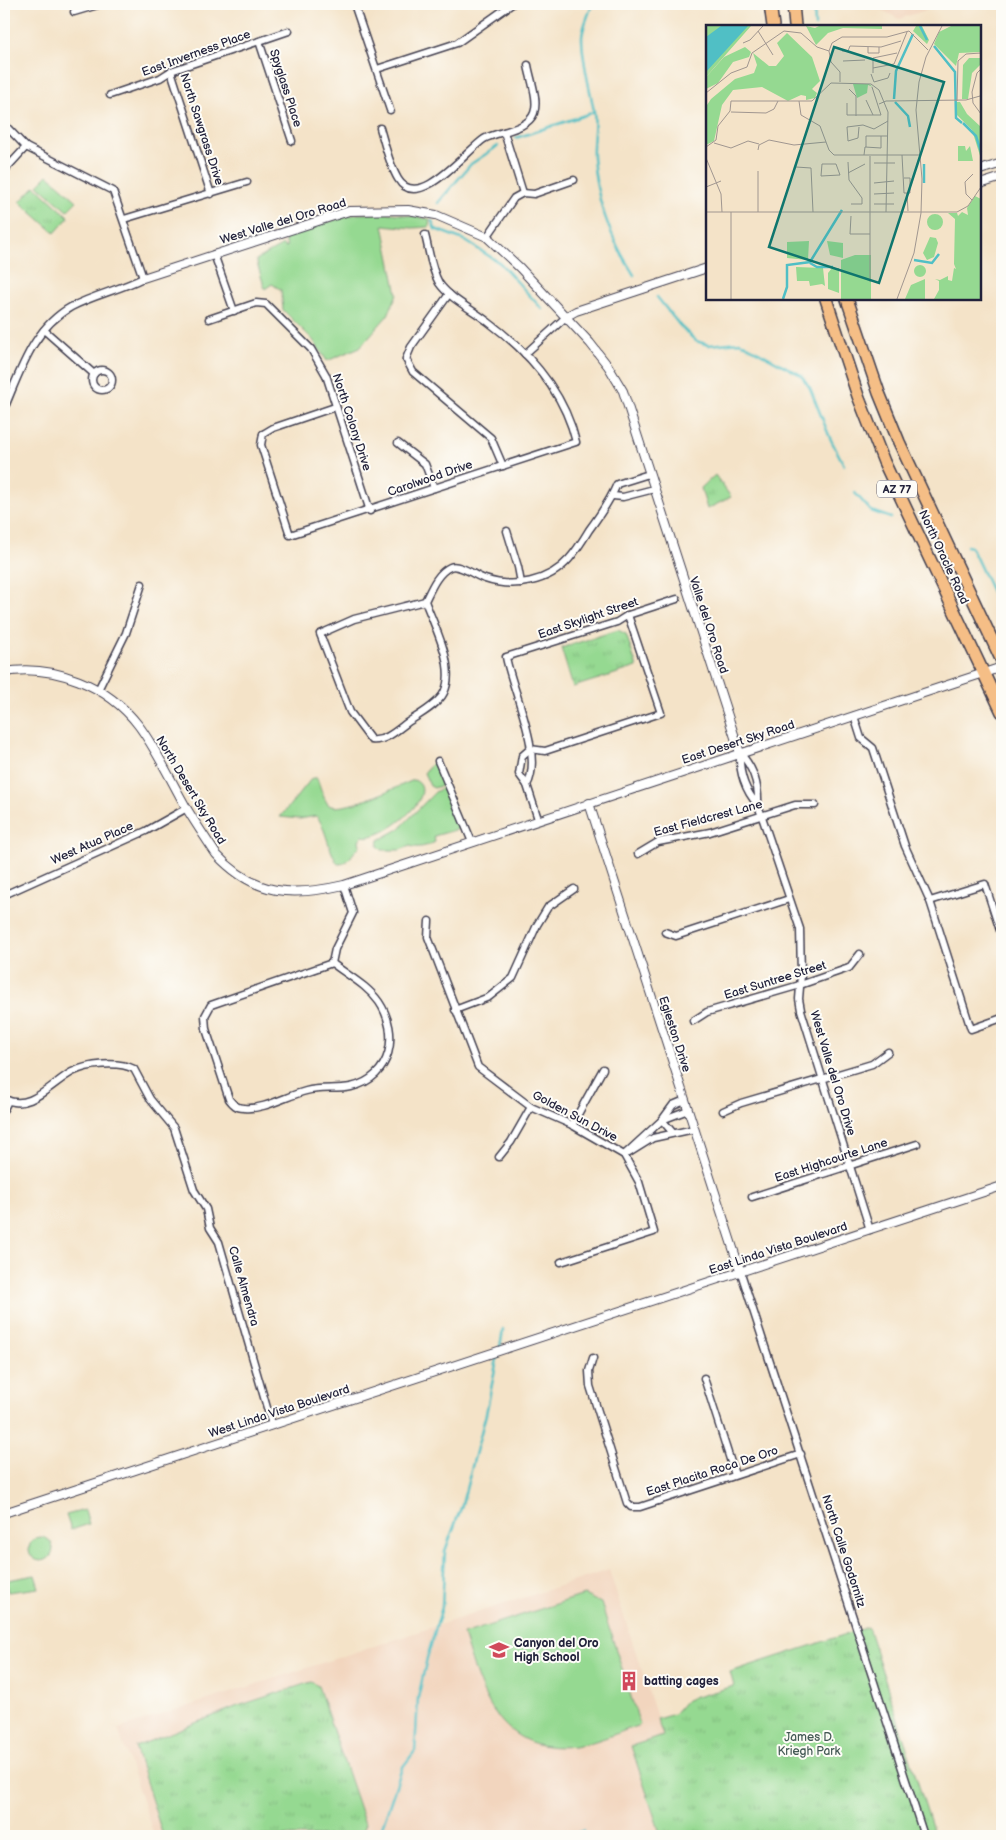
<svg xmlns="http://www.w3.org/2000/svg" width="1006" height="1840" font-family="'Balsamiq Sans',sans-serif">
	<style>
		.built { fill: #f2d5be }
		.grass { fill: #95d991; stroke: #5c7e66 }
		.park { fill: url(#park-tufts); stroke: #5c7e66 }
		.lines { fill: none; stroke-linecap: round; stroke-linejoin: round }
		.stream { stroke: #50bfc5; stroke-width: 2.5 }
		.minor-casing { stroke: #423f50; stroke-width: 9 }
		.tertiary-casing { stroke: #423f50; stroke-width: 10 }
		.trunk-casing { stroke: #423f50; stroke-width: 14 }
		.minor { stroke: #fff; stroke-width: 6 }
		.tertiary { stroke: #fff; stroke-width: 8 }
		.trunk { stroke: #f5be86; stroke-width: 11 }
		.labels { text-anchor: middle; stroke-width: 4; stroke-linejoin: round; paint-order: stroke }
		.shield { fill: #fdfcf7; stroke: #646373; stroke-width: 1 }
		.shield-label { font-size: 11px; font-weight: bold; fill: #22223b }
		.street-label { font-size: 12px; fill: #22223b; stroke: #fdfcf7 }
		.poi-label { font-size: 12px; font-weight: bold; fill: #22223b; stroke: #fdfcf7; text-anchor: start }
		.park-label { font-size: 12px; fill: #445955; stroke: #fdfcf7 }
		.inset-river { fill: none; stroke: #50bfc5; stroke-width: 2.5 }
		.inset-road { fill: none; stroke: #a09690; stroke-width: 1 }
		.view { fill: #0f766e; fill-opacity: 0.15; stroke: #0f766e; stroke-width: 2.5 }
		.inset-edge { fill: none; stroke: #22223b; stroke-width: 2.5 }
	</style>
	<defs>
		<pattern id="park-tufts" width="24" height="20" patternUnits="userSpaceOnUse" patternTransform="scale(1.25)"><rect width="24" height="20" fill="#95d991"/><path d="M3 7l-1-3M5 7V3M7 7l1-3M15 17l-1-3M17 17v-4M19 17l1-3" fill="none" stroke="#80ba7e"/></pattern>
	</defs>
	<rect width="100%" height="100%" fill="#fdfcf7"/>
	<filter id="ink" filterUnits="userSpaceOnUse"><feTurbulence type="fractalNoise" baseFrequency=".02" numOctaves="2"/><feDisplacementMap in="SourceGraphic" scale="10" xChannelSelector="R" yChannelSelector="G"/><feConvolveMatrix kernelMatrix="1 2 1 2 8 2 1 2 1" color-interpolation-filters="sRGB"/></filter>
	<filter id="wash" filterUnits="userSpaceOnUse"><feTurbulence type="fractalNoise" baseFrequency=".0096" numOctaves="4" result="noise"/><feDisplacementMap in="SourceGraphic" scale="20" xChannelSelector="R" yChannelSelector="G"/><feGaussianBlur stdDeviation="1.12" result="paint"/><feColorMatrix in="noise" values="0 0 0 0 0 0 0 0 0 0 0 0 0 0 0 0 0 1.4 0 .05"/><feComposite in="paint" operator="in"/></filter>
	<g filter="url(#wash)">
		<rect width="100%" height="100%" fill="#f4e3c8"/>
		<g class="built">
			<path d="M 871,4 L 944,4 L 899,19 Z"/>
			<path d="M 609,1570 L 663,1736 L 651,1805 L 661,1836 L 154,1836 L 118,1729 Z"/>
		</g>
		<g class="grass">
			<path d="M 48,175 L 77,201 L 67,211 L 38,185 Z"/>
			<path d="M 392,213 L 430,219 L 429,227 L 412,228 L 383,225 L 397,294 L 388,315 L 360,347 L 327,361 L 313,340 L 283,310 L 281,290 L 272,284 L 265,289 L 256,260 L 283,245 L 284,247 L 287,247 L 284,236 L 341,218 L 357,214 Z"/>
			<path d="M 433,762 L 444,785 L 434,788 L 430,786 L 424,773 Z"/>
			<path d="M 312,778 L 317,778 C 320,786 323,798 328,804 C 337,816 401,785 414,780 C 443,792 384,842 362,836 L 359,840 L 360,846 C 352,852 349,865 338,864 C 328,850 325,824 316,816 L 300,819 L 280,817 Z"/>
			<path d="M 444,787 L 462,828 L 434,836 L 435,842 C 428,846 418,849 410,846 L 400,850 L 382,850 L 378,846 L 379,840 L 399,829 L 435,792 Z"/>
			<path d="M 85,1510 L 89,1524 L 71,1530 L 66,1515 Z"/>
			<circle cx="41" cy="1549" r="12"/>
			<path d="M 35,1575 L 39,1588 L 8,1592 L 6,1584 L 8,1580 Z"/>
			<path d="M 584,1595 L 601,1603 L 640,1725 C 619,1732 596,1743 574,1746 C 498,1755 481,1692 463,1634 Z"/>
		</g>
		<g class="park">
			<path d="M 35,186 L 69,217 L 55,233 L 20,202 Z"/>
			<path d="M 715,475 L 731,497 L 707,509 L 701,488 Z"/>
			<path d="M 618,630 L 626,634 L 637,667 L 573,687 L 561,648 Z"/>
			<path d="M 868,1627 L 935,1836 L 661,1836 L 631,1746 L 663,1736 L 657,1719 L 674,1714 L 686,1700 L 734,1686 L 730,1672 Z"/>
			<path d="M 311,1682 L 318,1686 L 365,1824 L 361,1836 L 163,1836 L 135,1747 L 238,1706 Z"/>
		</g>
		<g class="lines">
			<g class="stream">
				<path d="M 592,4 C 589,15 583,25 582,37 C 582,62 590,87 594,112 C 596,127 592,142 593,157 C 596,200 611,240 634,275"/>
				<path d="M 814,4 L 815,26"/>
				<path d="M 516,138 L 594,112"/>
				<path d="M 438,203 L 471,164 L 498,146"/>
				<path d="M 432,221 L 435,229 L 464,240 L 500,263 L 542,309"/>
				<path d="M 657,297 L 681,327 L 696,341 L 709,345 L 740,342 L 801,375 L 810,388 L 830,438 L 844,465"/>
				<path d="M 855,493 L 871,511 L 891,518"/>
				<path d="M 967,546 L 971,547 L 1002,613"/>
				<path d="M 500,1348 L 503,1330"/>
				<path d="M 379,1836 L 402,1768 L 415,1751 L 418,1698 L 427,1658 L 442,1607 L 445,1551 L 461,1508 L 486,1414 L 498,1354"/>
				<path d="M 567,1836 L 583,1831"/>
			</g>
		</g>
	</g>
	<g filter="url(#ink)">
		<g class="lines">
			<defs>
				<g id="minor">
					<path d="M 354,4 L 390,110"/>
					<path d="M 74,12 L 101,4"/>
					<path d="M 259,41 L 292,141"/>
					<path d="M 377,69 L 457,43 L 512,4"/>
					<path d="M 171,71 L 211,194"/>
					<path d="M 110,95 L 160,78 L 171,71 L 289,31"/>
					<path d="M 4,124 L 26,147 L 113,191 L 143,278 C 119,290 94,295 71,307 C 33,328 20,372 4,409"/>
					<path d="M 380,128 C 385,145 389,164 398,179 C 418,213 467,150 484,139 C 498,131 528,130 534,113 C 539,100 530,78 528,65"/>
					<path d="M 504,132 L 523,193"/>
					<path d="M 4,171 L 26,147"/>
					<path d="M 124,219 L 247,182"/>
					<path d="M 487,237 L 514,198 L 523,193 L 534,194 L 574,180"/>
					<path d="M 214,254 L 234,311"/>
					<path d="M 209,319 L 256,303 L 266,304 L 311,349 L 326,375 L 370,511"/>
					<path d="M 44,330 L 94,374"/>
					<path d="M 525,354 L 567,316"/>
					<path d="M 406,359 L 413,372 L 491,438 L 503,466"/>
					<path d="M 406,359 L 411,347 L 449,294"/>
					<circle cx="102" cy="380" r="10"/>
					<path d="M 263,434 L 261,445 L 290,535 L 576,442 C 564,392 529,352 487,321 C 472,309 450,299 439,283 C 431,269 429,250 425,235"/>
					<path d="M 263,434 L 273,428 L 335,407"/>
					<path d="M 398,443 L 425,464 L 434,488"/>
					<path d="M 613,496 L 623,497 L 654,489"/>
					<path d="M 507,531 L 518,567 L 521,583"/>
					<path d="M 425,601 C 434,626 459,671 442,696 C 434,707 419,715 408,722 C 397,730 385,742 371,740 L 350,712 L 320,634 L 354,619 Z"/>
					<path d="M 425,601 C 431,589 437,573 450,567 C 459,563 475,576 485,579 C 513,589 549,582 569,559 C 577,550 583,540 589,530 C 600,515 610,501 617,484 L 649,474"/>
					<path d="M 98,690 L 126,633 L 142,584"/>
					<path d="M 854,716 L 861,738 L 873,748 L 905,846 L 930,901 L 971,1029 L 1002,1018"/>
					<path d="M 530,749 L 545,751 L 661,713 L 628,615"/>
					<path d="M 530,749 L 522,756 L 519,774 L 527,785 L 538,819"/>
					<path d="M 740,753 C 753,767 759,785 758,805 L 800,929 L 801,975 L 799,999 L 801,1010 L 870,1230"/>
					<path d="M 740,753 C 739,772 745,791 758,805"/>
					<path d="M 438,761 L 472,842"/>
					<path d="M 527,785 C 544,755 512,690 506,657 L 617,622 L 628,615 L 677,599"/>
					<path d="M 638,854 L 658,842 L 710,832 L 795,805 L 815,805"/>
					<path d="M 4,895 L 146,831 L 187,808"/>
					<path d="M 930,901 L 985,884 L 1002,937"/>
					<path d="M 429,921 L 428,937 L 478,1067 L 531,1107 L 572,1125 L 624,1155 L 639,1182 L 654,1232 L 561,1262"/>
					<path d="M 665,932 L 676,936 L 789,899"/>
					<path d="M 332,963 C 347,975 367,985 379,1002 C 400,1033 392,1078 351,1087 C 336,1090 321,1087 306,1091 C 286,1096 264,1110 244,1108 C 236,1108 233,1104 229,1099 L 206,1029 L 205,1016 L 211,1005 Z"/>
					<path d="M 332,963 L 335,949 L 353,913 L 344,885"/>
					<path d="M 455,1010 L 489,997 L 513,978 L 537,925 L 548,907 L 574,889"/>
					<path d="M 693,1021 L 707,1012 L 800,985 L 849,968 L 860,954"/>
					<path d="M 4,1098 C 28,1114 53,1082 72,1072 C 88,1064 118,1061 134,1069 L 150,1099 L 174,1128 L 194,1190 L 206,1209 L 210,1228 L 219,1242 L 272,1425"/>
					<path d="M 4,1109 L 8,1101"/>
					<path d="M 723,1111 L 741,1103 L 872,1064 L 888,1052"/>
					<path d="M 662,1120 L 673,1105 L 685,1100"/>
					<path d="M 662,1120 L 673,1133"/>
					<path d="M 572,1125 L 603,1069"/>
					<path d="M 629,1153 L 653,1138 L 694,1129"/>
					<path d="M 624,1155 L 662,1120 L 688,1110"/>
					<path d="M 499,1157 L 511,1142 L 531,1107"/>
					<path d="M 752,1197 L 917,1144"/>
					<path d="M 741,1273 L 924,1836"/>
					<path d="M 593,1358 L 589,1371 L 590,1386 L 627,1503 L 631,1507 L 640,1507 L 801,1454"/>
					<path d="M 704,1378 L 735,1475"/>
				</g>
				<g id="tertiary">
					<path d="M 980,170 L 1002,163"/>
					<path d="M 980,184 L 1002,177"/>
					<path d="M 143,278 L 349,211 L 408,210 L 436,215 L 487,237 L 520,268 L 590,343 L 608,366 L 623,391 L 740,753"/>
					<path d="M 567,316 L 576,311 L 707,268"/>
					<path d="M 4,672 C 54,664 108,685 139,726 C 158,752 171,781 187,809 C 196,824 206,839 216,854 C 255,896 292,897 344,885 L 1002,667"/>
					<path d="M 589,803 L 741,1273"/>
					<path d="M 4,1513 L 1002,1186"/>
				</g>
				<g id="trunk">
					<path d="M 770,4 L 773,26"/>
					<path d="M 793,4 L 795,26"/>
					<path d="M 826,299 L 858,396 L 884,462 L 1002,712"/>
					<path d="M 847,299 L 879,393 L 899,442 L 1002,661"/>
				</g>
			</defs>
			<use href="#minor" class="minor-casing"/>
			<use href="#tertiary" class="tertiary-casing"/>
			<use href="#trunk" class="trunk-casing"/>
			<use href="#minor" class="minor"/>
			<use href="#tertiary" class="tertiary"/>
			<use href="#trunk" class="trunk"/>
		</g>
	</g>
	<defs>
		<symbol id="school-bare" viewBox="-9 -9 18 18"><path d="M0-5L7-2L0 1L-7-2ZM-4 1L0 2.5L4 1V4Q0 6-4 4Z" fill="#d1495b" stroke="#fdfcf7" stroke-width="2.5" paint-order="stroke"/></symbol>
		<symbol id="building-bare" viewBox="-9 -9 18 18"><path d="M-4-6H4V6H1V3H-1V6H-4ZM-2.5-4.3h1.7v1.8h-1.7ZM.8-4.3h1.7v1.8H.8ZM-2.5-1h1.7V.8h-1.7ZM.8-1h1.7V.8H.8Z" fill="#d1495b" stroke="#fdfcf7" stroke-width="2.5" paint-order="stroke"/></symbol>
	</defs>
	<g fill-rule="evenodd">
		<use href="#school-bare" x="485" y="1636" width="28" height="28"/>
		<use href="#building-bare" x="615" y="1667" width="28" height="28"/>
	</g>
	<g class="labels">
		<rect class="shield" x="877" y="480.5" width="40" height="17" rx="4"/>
		<g class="shield-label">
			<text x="897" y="493">AZ 77</text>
		</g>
		<g class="street-label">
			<text transform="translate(196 53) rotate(-20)" y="4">East Inverness Place</text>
			<text transform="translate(286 88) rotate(72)" y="4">Spyglass Place</text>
			<text transform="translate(202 129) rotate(72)" y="4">North Sawgrass Drive</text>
			<text transform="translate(283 221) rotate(-17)" y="4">West Valle del Oro Road</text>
			<text transform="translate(352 422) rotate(72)" y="4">North Colony Drive</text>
			<text transform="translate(430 478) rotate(-19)" y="4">Carolwood Drive</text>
			<text transform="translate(944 557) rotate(65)" y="4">North Oracle Road</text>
			<text transform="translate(588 618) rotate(-19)" y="4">East Skylight Street</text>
			<text transform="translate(709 625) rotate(72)" y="4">Valle del Oro Road</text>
			<text transform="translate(738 742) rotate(-18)" y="4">East Desert Sky Road</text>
			<text transform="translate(191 790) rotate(59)" y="4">North Desert Sky Road</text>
			<text transform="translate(708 818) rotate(-15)" y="4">East Fieldcrest Lane</text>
			<text transform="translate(92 843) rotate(-24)" y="4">West Atua Place</text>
			<text transform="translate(775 980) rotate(-17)" y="4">East Suntree Street</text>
			<text transform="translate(675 1034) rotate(72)" y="4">Egleston Drive</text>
			<text transform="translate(833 1073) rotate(73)" y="4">West Valle del Oro Drive</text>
			<text transform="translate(575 1116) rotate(28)" y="4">Golden Sun Drive</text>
			<text transform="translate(831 1160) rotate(-18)" y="4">East Highcourte Lane</text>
			<text transform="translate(778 1248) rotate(-18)" y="4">East Linda Vista Boulevard</text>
			<text transform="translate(244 1286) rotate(74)" y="4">Calle Almendra</text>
			<text transform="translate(279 1411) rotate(-18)" y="4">West Linda Vista Boulevard</text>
			<text transform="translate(712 1471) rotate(-18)" y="4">East Placita Roca De Oro</text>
			<text transform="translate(844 1551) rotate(72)" y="4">North Calle Godornitz</text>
		</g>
		<g class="poi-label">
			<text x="514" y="1647">Canyon del Oro<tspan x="514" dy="14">High School</tspan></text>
			<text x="644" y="1685">batting cages</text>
		</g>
		<g class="park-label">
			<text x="809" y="1741">James D.<tspan x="809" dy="14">Kriegh Park</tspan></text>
		</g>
	</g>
	<g transform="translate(706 25)">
		<rect width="275" height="275" fill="#f4e3c8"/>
		<path d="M 100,1 L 109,3 L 113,1 L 176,1 L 176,4 L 137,3 L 122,8 L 110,20 ZM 245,1 L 275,1 L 275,27 L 253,28 L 250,41 L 228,19 L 233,7 ZM 81,8 L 106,32 L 114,56 L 106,64 L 111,68 L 109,73 L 100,75 L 100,71 L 95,70 L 82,76 L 56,62 L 27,65 L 16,80 L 8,116 L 0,120 L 1,80 L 5,74 L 29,54 L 48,48 L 51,40 L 47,28 L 63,41 L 70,41 L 78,31 L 71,18 ZM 39,22 L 45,27 L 43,32 L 27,37 L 12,58 L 0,64 L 0,52 L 18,32 ZM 263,33 L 275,33 L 275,39 L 266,48 L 262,74 L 256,74 L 257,40 ZM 147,59 L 163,59 L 167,62 L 162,60 L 161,68 L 151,73 ZM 250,77 L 254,77 L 261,89 L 275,102 L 275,134 L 266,105 L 250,89 ZM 269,171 L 275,174 L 275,274 L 228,274 L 233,265 L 233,256 L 229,254 L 234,255 L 242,251 L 242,255 L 246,256 L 248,243 L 250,244 L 248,239 L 249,194 L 242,188 L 251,188 L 252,191 L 256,187 L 262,190 L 261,183 ZM221 197a8 8 0 1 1 16 0a8 8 0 1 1-16 0ZM 224,212 L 230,213 L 232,218 L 228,232 L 221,235 L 217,228 ZM 121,216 L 137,218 L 137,233 L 124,230 ZM208 246a6 6 0 1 1 12 0a6 6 0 1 1-12 0ZM 90,242 L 117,243 L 119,261 L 116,259 L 104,261 L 103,256 L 91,256 ZM 126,243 L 133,243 L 133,268 L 122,264 L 122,248 ZM 219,254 L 219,274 L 199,274 L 205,260 Z" fill="#95d991"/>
		<path d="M 1,1 L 45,1 L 0,52 L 0,1 ZM 210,1 L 216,1 L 223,15 L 221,19 L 207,6 ZM 252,121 L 259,121 L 260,126 L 264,121 L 267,136 L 252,136 ZM 81,217 L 103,216 L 102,235 L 81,233 ZM 149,230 L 165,230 L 165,274 L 135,274 L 135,235 Z" fill="#95d991"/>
		<path d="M 15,1 L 42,1 L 0,47 L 0,12 Z" fill="#50bfc5"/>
		<path class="inset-river" d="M 214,1 L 221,15M 228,21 L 249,47 L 250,93 L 256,98M 188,74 L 190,46 L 207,9M 189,77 L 202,91 L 204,102M 257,98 L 270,111 L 275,127M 218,139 L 218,158M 208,235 L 226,238 L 233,229M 104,238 L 111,242 L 127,242M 77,274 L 81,262 L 81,240 L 104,237 L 136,185"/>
		<path class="inset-road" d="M 52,6 L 67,30M 37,18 L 44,15 L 57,1M 162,22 L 162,28 L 173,28 L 173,22M 136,26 L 142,26 L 144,21 L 175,22 L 195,16M 137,36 L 159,35M 167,43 L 188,39 L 201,7M 275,44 L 271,48 L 266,67 L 267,78 L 275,89M 167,48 L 167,33 L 191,28M 165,49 L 168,57 L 182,53 L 184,48M 134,57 L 134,47 L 125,37 L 123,26 L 126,18 L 136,12 L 181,12 L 203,6 L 222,25M 143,64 L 150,71 L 150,91M 0,68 L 25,48 L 41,42 L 46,28 L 78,6 L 95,8 L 111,22 L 123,26M 160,75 L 167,90M 93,76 L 95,90 L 114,101 L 123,125 L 128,130 L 214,130M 251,76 L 252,36 L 260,29 L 275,28M 141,78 L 141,90 L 175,90 L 166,62M 173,79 L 180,76 L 260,75 L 274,71M 25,87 L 60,88 L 68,84 L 72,76M 153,102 L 152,113 L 142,116 L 141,102 L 157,100 L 168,104 L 182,96M 8,118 L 25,123 L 42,116 L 53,119M 0,122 L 10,115 L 12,101 L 24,86 L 25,76 L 106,76 L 125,58 L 165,59 L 173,65 L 182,87 L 180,187M 160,122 L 160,111 L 181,111M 52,125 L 53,120 L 63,115 L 88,120 L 120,117M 158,130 L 159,122 L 175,123 L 175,111M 196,130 L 198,168 L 204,168 L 204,153 L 198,153M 164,131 L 164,257M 0,133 L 15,169 L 16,187M 142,137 L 143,155 L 156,173 L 156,179 L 145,179M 168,138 L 189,138M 116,139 L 130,139 L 134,150 L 115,151 ZM 90,142 L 105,143 L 107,187M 142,148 L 159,139M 168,158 L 188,156M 0,162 L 15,156M 201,168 L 202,186M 168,169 L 188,168M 266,175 L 260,169 L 259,157 L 267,149M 168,179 L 188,179M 0,187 L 251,187 L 262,181 L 275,162M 25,187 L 25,274M 52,187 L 52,146M 145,191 L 144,209 L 164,209M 191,274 L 208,228 L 215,188 L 216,154 L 210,85 L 213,57 L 220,32 L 236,1"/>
		<path class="view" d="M 128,22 L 238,57 L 173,258 L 63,222 Z"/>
		<rect width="275" height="275" class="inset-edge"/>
	</g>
	<rect width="1006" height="1840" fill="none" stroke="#fdfcf7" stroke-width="20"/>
</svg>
